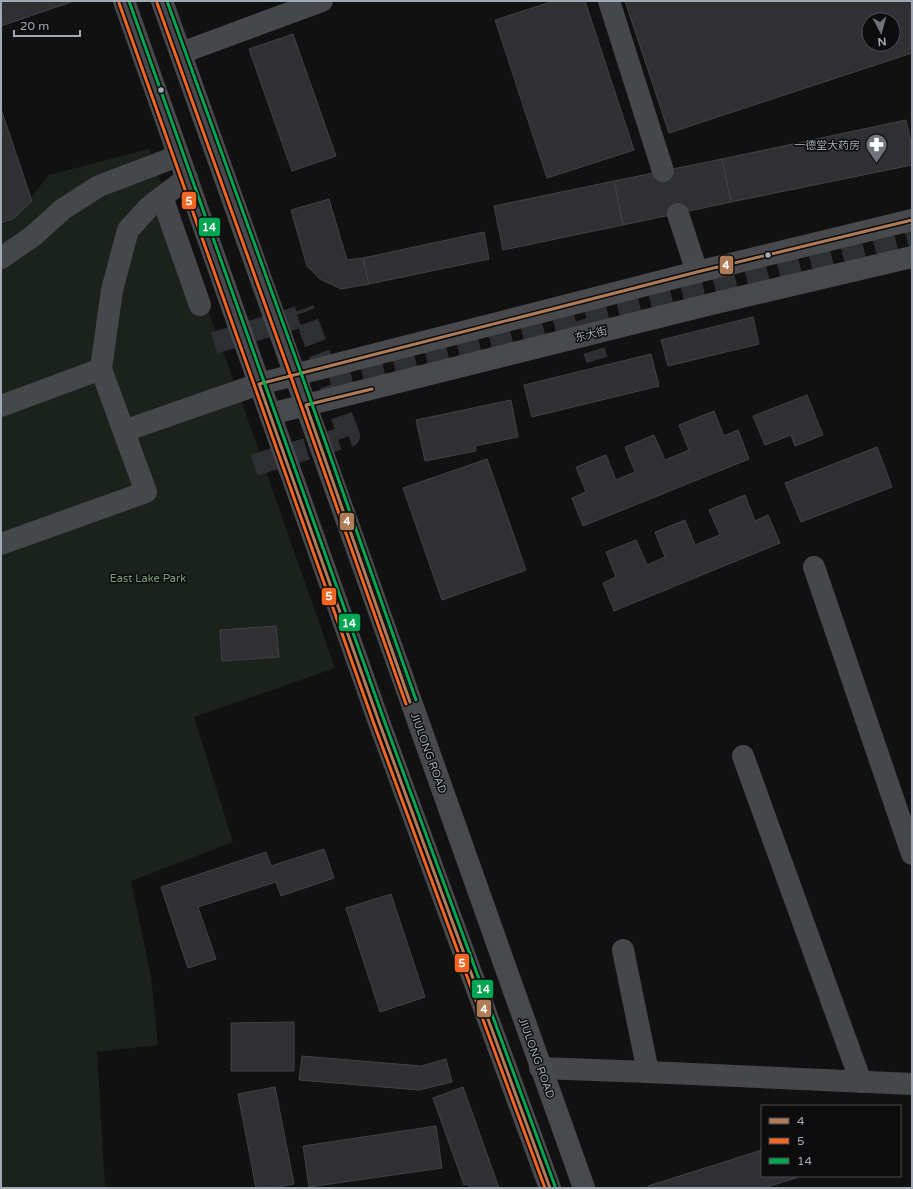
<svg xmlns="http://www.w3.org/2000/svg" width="913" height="1189" font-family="'Varela Round','Noto Sans SC',sans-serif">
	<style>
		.green { fill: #1b221c }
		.building { fill: #303032; stroke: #404246; fill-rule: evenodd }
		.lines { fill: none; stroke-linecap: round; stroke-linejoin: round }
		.minor-tunnel { stroke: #2e2f32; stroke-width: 22; stroke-dasharray: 22 11; stroke-linecap: butt }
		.minor { stroke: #45474a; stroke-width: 22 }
		.major { stroke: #47494c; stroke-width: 22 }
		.bus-1-casing { stroke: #0c0c0d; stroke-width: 6 }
		.bus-2-casing { stroke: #0c0c0d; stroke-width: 6 }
		.bus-3-casing { stroke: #0c0c0d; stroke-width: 6 }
		.bus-1 { stroke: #b07c57; stroke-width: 3 }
		.bus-2 { stroke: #f26522; stroke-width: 3 }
		.bus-3 { stroke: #00a651; stroke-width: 3 }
		.bus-dot { fill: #a1a9b4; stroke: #0c0c0d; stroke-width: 1.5 }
		.labels { text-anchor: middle; stroke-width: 3; stroke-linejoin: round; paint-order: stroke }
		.poi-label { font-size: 11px; fill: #a1a9b4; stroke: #0c0c0d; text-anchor: end }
		.street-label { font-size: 11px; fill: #a1a9b4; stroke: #0c0c0d }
		.park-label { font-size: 11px; fill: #79a077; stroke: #0c0c0d }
		.line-badge { stroke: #0c0c0d; stroke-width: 1.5 }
		.badge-label { font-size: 11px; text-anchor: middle; font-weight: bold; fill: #fff }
	</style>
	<rect width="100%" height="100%" fill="#111112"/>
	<path class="green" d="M 149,149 L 243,406 L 335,668 L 194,717 L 233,842 L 131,881 L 151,977 L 158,1045 L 97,1052 L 105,1188 L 1,1188 L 1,225 L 13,220 L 49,175 Z"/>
	<g class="building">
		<path d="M 1,1 L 74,1 L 1,26 Z"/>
		<path d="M 554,1 L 585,1 L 634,150 L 547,178 L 495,20 Z"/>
		<path d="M 625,1 L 912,1 L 912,53 L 669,133 ZM 869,20 L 893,20 L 893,44 L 869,44 Z"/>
		<path d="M 293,34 L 336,156 L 292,171 L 249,49 Z"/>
		<path d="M 1,109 L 32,201 L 13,219 L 1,223 Z"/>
		<path d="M 906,120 L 912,148 L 912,165 L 731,202 L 722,159 Z"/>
		<path d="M 722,159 L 731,202 L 623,225 L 614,181 Z"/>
		<path d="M 614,181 L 623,225 L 503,250 L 494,206 Z"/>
		<path d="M 329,199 L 347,260 L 363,258 L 369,284 L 341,289 L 320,279 L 307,266 L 291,210 Z"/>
		<path d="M 484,232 L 489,259 L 369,284 L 363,258 Z"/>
		<path d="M 753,317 L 759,344 L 668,366 L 661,340 Z"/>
		<path d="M 651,354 L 659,386 L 532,417 L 524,385 Z"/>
		<path d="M 807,395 L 823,435 L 795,446 L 791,435 L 765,445 L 753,416 Z"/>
		<path d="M 511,400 L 518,437 L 475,446 L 476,451 L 425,461 L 416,420 Z"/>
		<path d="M 714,411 L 724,436 L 738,430 L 749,459 L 583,526 L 572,498 L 586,492 L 576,467 L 606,455 L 616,480 L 635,472 L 625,447 L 654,435 L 665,460 L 689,450 L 679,425 Z"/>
		<path d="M 877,447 L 892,487 L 801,522 L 785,483 Z"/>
		<path d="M 487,459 L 526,570 L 442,600 L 403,488 Z"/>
		<path d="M 745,495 L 755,521 L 768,515 L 780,543 L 614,611 L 603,583 L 616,577 L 606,552 L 636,540 L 647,565 L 665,557 L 655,532 L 685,520 L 695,545 L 720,535 L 709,510 Z"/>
		<path d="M 276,626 L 279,657 L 222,661 L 220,630 Z"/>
		<path d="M 324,849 L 334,878 L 281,896 L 276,882 L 198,907 L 216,959 L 188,968 L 161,887 L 266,852 L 271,866 Z"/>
		<path d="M 391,894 L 425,997 L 380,1012 L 346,908 Z"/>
		<path d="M 294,1022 L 294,1071 L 231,1071 L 231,1023 Z"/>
		<path d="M 302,1056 L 421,1066 L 446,1059 L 452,1082 L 419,1090 L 299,1080 Z"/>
		<path d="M 275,1087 L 294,1184 L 272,1188 L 256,1188 L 238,1094 Z"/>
		<path d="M 463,1087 L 499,1188 L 470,1188 L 468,1184 L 464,1185 L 433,1098 Z"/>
		<path d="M 436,1126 L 442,1168 L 309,1187 L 303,1146 Z"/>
		<path d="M 762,1150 L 762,1176 L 802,1176 L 764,1188 L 649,1188 L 648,1186 Z"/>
	</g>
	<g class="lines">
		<g class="minor-tunnel">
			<path d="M 663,171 L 678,214"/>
			<path d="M 584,319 L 597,360"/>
			<path d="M 214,343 L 305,315"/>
			<path d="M 331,385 L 584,319 L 912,239"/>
			<path d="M 254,465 L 349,436 L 303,309"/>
		</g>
		<g class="minor">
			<path d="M 609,1 L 663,171"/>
			<path d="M 181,53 L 322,1"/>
			<path d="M 162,197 L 200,305"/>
			<path d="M 678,214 L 697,272"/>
			<path d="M 1,258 L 4,256 L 33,236 L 63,209 L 99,186 L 178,156"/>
			<path d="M 101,369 L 112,290 L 128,230 L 149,207 L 187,178"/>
			<path d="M 1,406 L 101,369 L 146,492 L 1,544"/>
			<path d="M 124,431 L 259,384"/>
			<path d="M 814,567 L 912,854"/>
			<path d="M 743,756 L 861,1082"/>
			<path d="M 623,950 L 648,1072"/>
			<path d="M 540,1068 L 648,1072 L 912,1084"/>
		</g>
		<g class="major">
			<path d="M 124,1 L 379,722 L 550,1188"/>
			<path d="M 162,1 C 304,396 441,793 584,1188"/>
			<path d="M 259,384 L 697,272 L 912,220"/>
			<path d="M 270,414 L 707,305 L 912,257"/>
		</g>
		<defs>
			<g id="bus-1">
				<path d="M 372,389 L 306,405 L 410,702"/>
				<path d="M 550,1188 L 379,722 L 259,384 L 697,272 L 912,220"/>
			</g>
			<g id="bus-2">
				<path d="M 119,3 L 374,724 L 545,1188"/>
				<path d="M 157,3 L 291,377 L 406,704"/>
			</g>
			<g id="bus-3">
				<path d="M 129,1 L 384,720 L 555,1186"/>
				<path d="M 167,1 L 301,373 L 416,700"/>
			</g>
		</defs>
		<use href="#bus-1" class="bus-1-casing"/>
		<use href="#bus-2" class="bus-2-casing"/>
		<use href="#bus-3" class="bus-3-casing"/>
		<use href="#bus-1" class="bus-1"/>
		<use href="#bus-2" class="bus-2"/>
		<use href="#bus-3" class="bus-3"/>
	</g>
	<defs>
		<symbol id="pharmacy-pin" viewBox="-11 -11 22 30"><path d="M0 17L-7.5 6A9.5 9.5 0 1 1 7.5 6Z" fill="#6f747b" stroke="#0c0c0d"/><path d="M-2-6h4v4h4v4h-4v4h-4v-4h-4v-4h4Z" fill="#fff"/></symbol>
	</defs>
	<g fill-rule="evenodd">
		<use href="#pharmacy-pin" x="864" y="132" width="25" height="34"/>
	</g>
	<g class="bus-dot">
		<circle cx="161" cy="90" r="3.5"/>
		<circle cx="768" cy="255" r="3.5"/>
	</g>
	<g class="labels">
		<g class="poi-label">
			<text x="860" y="149">一德堂大药房</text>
		</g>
		<g class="street-label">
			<text transform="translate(591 334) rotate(-14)" y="4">东大街</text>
			<text transform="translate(429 753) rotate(70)" y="4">JIULONG ROAD</text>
			<text transform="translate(537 1058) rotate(70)" y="4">JIULONG ROAD</text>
		</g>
		<g class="park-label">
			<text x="148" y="582">East Lake Park</text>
		</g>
	</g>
	<g class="line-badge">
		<rect x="181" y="191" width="16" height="19" rx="4" fill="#f26522"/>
		<rect x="198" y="217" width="23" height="20" rx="4" fill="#00a651"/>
		<rect x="719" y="255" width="15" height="20" rx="4" fill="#b07c57"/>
		<rect x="339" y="512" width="16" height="19" rx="4" fill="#b07c57"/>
		<rect x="321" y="587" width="16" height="19" rx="4" fill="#f26522"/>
		<rect x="338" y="613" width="23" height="19" rx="4" fill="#00a651"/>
		<rect x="454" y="953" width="16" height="20" rx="4" fill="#f26522"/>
		<rect x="471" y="979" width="23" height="20" rx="4" fill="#00a651"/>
		<rect x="476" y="999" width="16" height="19" rx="4" fill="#b07c57"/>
	</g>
	<g class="badge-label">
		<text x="189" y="205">5</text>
		<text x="209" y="231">14</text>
		<text x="726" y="269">4</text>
		<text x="347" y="525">4</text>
		<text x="329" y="600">5</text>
		<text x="349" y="627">14</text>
		<text x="462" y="967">5</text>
		<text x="483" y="993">14</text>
		<text x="484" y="1013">4</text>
	</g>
	<rect width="913" height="1189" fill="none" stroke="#a1a9b4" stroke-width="4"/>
	<rect x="761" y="1105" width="140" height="72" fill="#0c0c0d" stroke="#484b50"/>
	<rect x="769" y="1118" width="20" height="6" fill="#b07c57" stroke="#484b50"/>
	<text x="797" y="1125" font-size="12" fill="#a1a9b4">4</text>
	<rect x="769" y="1138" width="20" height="6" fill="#f26522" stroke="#484b50"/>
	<text x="797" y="1145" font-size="12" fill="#a1a9b4">5</text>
	<rect x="769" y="1158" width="20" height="6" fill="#00a651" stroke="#484b50"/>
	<text x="797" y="1165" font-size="12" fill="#a1a9b4">14</text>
	<g transform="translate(881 32) rotate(174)"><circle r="19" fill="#0c0c0d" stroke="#484b50"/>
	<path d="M0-3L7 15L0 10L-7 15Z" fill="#6f747b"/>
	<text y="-6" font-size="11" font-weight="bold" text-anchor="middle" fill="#a1a9b4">N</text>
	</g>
	<path d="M14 30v6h66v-6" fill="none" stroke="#a1a9b4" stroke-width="2"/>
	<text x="20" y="30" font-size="12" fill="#a1a9b4" stroke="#0c0c0d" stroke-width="3" paint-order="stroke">20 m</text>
</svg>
